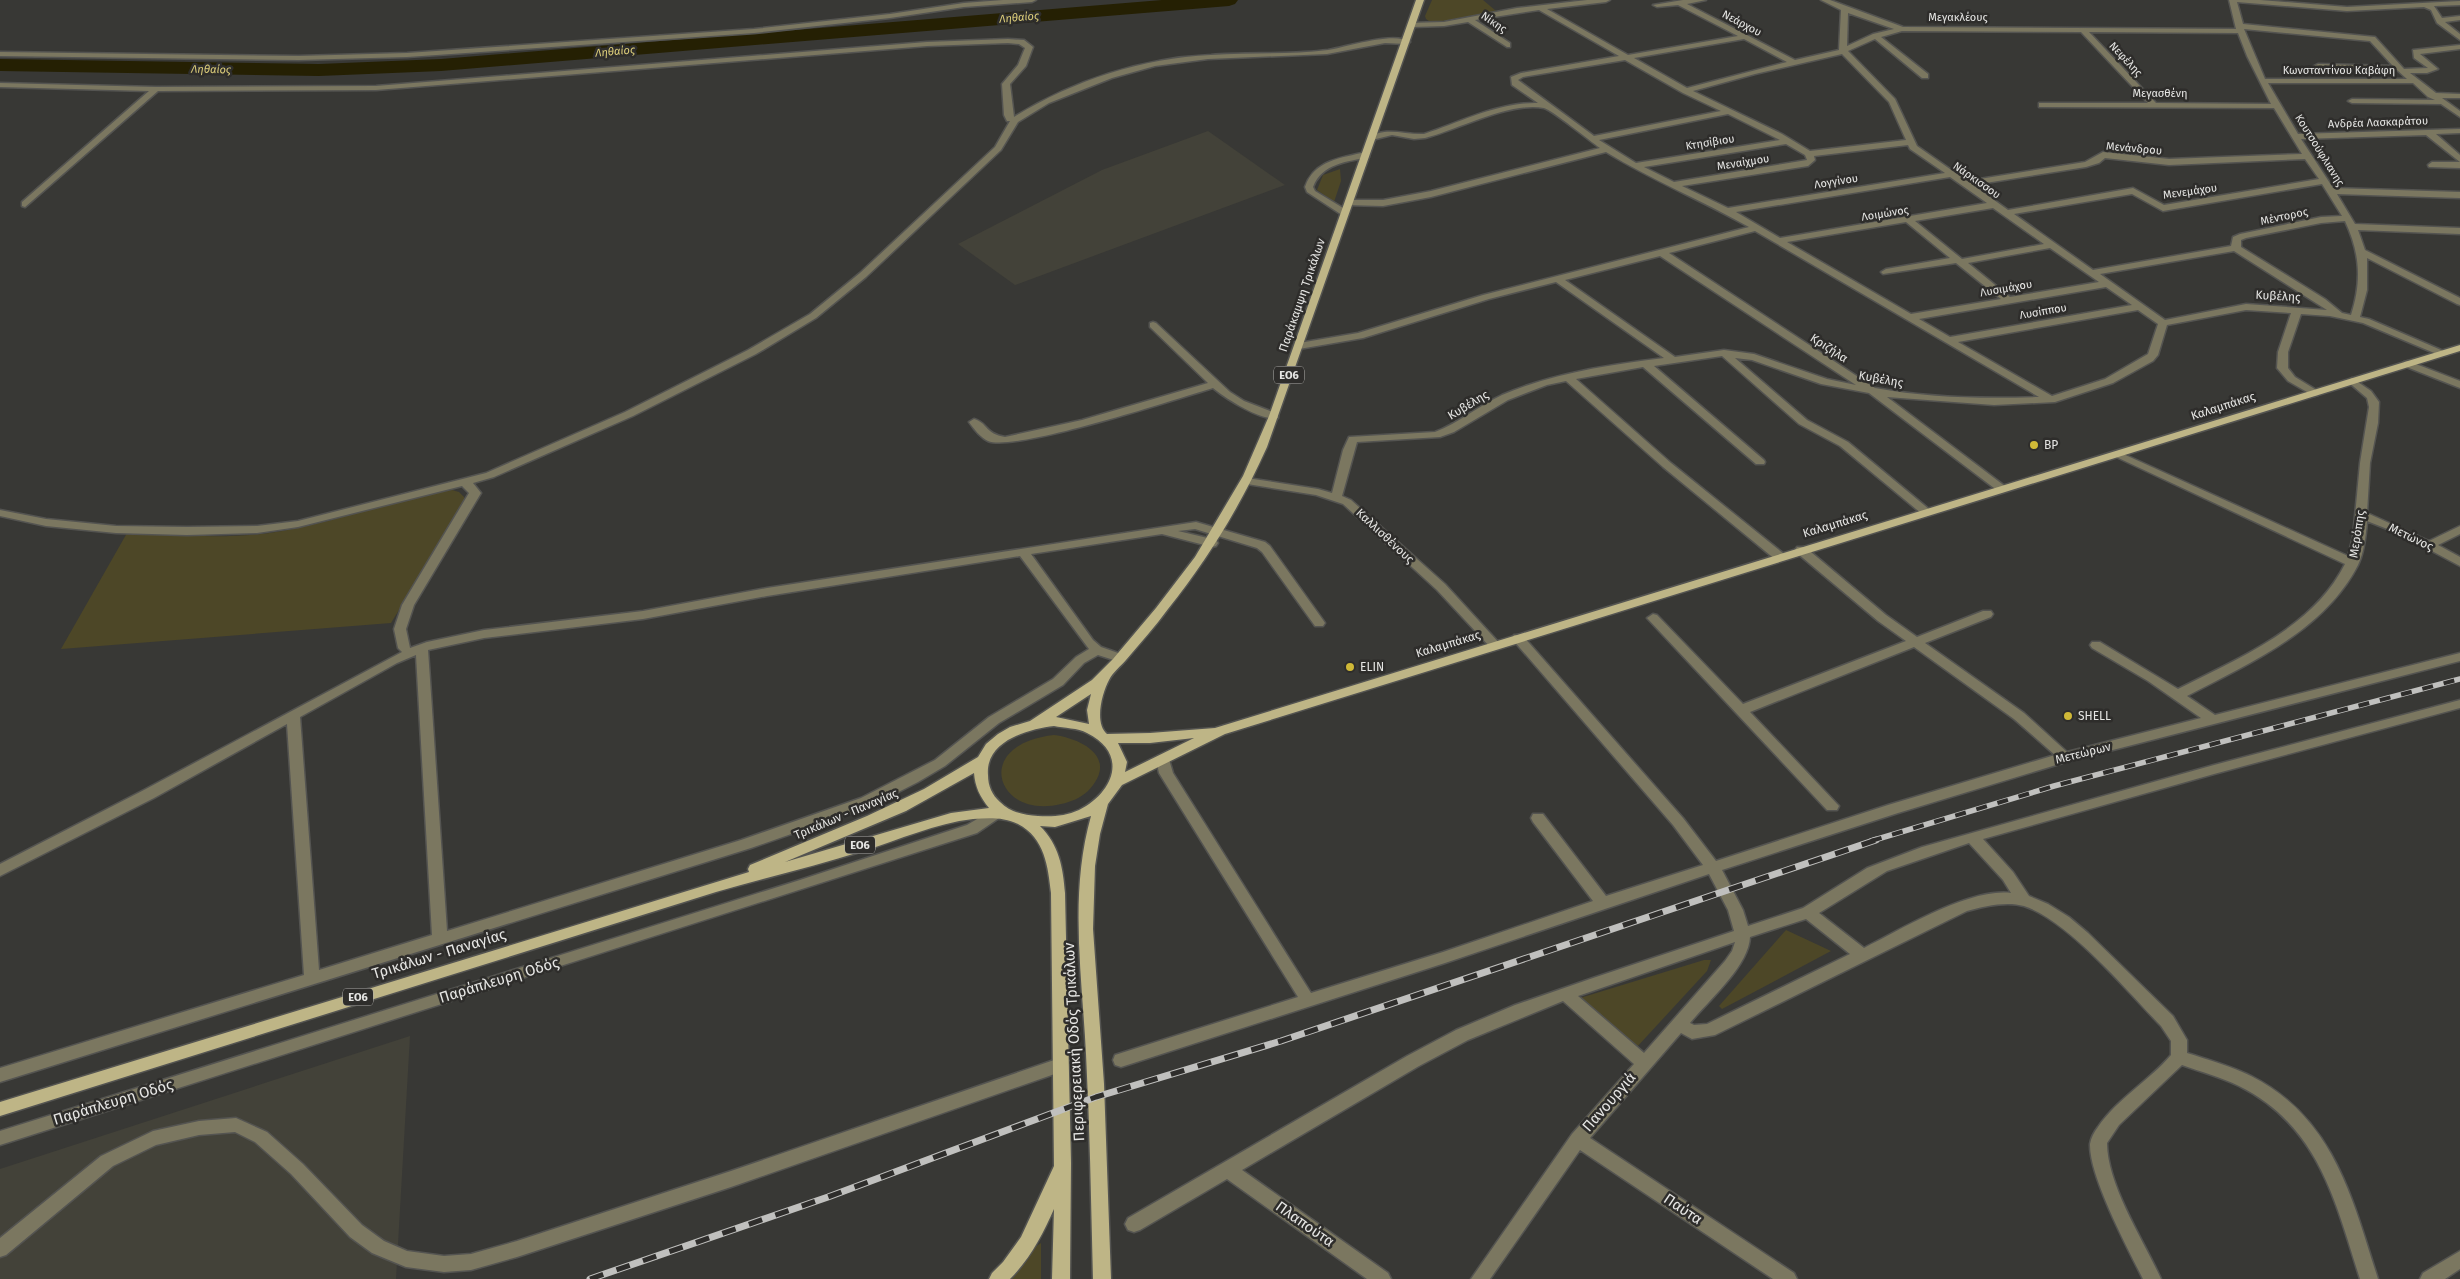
<svg xmlns="http://www.w3.org/2000/svg" width="2460" height="1279" font-family="'Fira Sans',sans-serif">
	<style>
		.built { fill: #434239 }
		.green { fill: #4d4727 }
		.lines { fill: none; stroke-linecap: round; stroke-linejoin: round }
		.river { fill: #252003; fill-rule: evenodd }
		.minor-casing { stroke: #545451; stroke-width: 3 }
		.major-casing { stroke: #545451; stroke-width: 3 }
		.minor { fill: #7b7760; fill-rule: evenodd }
		.major { fill: #beb586; fill-rule: evenodd }
		.rail-far1-casing { stroke: #c0c0be; stroke-width: 5.5 }
		.rail-casing { stroke: #c0c0be; stroke-width: 7 }
		.rail-far1 { stroke: #2e2d2b; stroke-width: 4; stroke-dasharray: 11; stroke-linecap: butt }
		.rail { stroke: #2e2d2b; stroke-width: 5; stroke-dasharray: 14; stroke-linecap: butt }
		.poi-dot { fill: #cfb837; stroke: #2e2d2b; stroke-width: 2 }
		.labels { text-anchor: middle; stroke-width: 5; stroke-linejoin: round; paint-order: stroke }
		.far-water-label { font-size: 11px; font-style: italic; fill: #ddce7a; stroke: #2e2d2b }
		.far-street-label { font-size: 11px; fill: #e6e6e4; stroke: #2e2d2b }
		.shield { fill: #2e2d2b; stroke: #afaeac; stroke-width: 1 }
		.shield-label { font-size: 11px; font-weight: bold; fill: #e6e6e4 }
		.street-label { font-size: 12px; fill: #e6e6e4; stroke: #2e2d2b }
		.poi-label { font-size: 12px; fill: #e6e6e4; stroke: #2e2d2b; text-anchor: start }
		.near-street-label { font-size: 15px; fill: #e6e6e4; stroke: #2e2d2b }
	</style>
	<rect width="100%" height="100%" fill="#383835"/>
	<g class="built">
		<path d="M 1208,131 L 1285,185 L 1015,285 L 958,244 L 1102,170 Z"/>
		<path d="M 410,1036 L 396,1279 L 0,1279 L 0,1169 Z"/>
	</g>
	<g class="green">
		<path d="M 1432,0 L 1483,0 L 1496,11 L 1432,23 L 1426,19 L 1425,16 Z"/>
		<path d="M 1340,169 L 1341,181 L 1334,202 L 1317,190 L 1323,175 Z"/>
		<path d="M 452,490 L 459,492 L 464,497 L 464,504 L 391,623 L 61,649 L 127,533 C 178,535 232,540 282,531 C 340,521 395,499 452,490 Z"/>
		<path d="M 1054,735 C 1084,739 1119,759 1088,791 C 1080,798 1071,802 1061,804 C 996,820 971,744 1054,735 Z"/>
		<path d="M 1786,930 L 1831,951 L 1722,1009 L 1719,1006 Z"/>
		<path d="M 1704,960 L 1711,960 L 1707,971 L 1636,1048 L 1580,998 Z"/>
		<path d="M 1041,1243 L 1041,1279 L 1010,1279 L 1033,1248 Z"/>
	</g>
	<g class="lines">
		<path class="river" d="M 1162,0 L 1238,0 L 1235,4 L 1229,6 L 441,71 L 319,76 L 0,71 L 0,59 L 319,64 L 441,59 Z"/>
		<defs>
			<g id="minor">
				<path d="M 1003,0 L 1036,0 L 1032,2 L 964,7 L 890,18 L 754,33 L 407,57 L 299,60 L 0,56 L 0,52 L 299,56 L 407,53 L 754,29 L 890,14 L 964,3 Z"/>
				<path d="M 1587,0 L 1610,0 L 1606,2 L 1547,9 L 1628,55 L 1738,36 L 1678,5 L 1657,7 L 1653,5 L 1683,0 L 1706,0 L 1687,4 L 1795,60 L 1839,50 L 1841,10 L 1821,0 L 1830,0 L 1903,27 L 2236,29 L 2229,0 L 2260,0 L 2347,7 L 2460,1 L 2460,5 L 2434,6 L 2442,18 L 2460,16 L 2460,20 L 2445,22 L 2460,34 L 2460,40 L 2437,23 L 2431,10 L 2424,7 L 2347,11 L 2237,2 L 2243,24 L 2375,37 L 2404,69 L 2428,68 L 2414,58 L 2413,50 L 2460,45 L 2460,49 L 2420,54 L 2438,69 L 2427,73 L 2410,73 L 2436,93 L 2460,94 L 2460,98 L 2442,98 L 2460,111 L 2460,117 L 2441,104 L 2352,103 L 2348,101 L 2352,99 L 2435,100 L 2428,97 L 2413,83 L 2268,83 L 2298,134 L 2460,129 L 2460,133 L 2436,134 L 2460,155 L 2460,162 L 2426,135 L 2301,139 L 2333,188 L 2460,192 L 2460,198 L 2337,194 L 2355,224 L 2460,228 L 2460,234 L 2358,230 L 2365,250 L 2460,298 L 2460,305 L 2457,304 L 2367,258 L 2367,290 L 2360,317 L 2369,319 L 2448,353 L 2447,355 L 2439,355 L 2363,323 L 2330,316 L 2301,314 L 2288,352 L 2288,368 L 2295,377 L 2318,391 L 2318,395 L 2314,396 L 2288,381 L 2277,368 L 2278,352 L 2291,313 L 2246,310 L 2167,325 L 2158,355 L 2153,361 L 2113,383 L 2055,402 L 1994,405 L 1887,397 L 2006,487 L 2008,489 L 2002,492 L 1998,491 L 1869,393 L 1821,384 L 1752,360 L 1735,358 L 1807,420 L 1848,442 L 1930,510 L 1932,512 L 1926,515 L 1922,514 L 1840,446 L 1799,424 L 1722,356 L 1654,366 L 1764,460 L 1765,462 L 1764,464 L 1756,464 L 1643,367 L 1576,379 L 1671,463 L 1784,554 L 1786,557 L 1780,561 L 1776,560 L 1663,467 L 1566,381 L 1547,385 L 1508,400 L 1454,432 L 1440,437 L 1357,442 L 1342,496 L 1351,500 L 1445,584 L 1501,645 L 1495,649 L 1491,648 L 1437,590 L 1343,504 L 1316,495 L 1247,484 L 1241,481 L 1247,478 L 1318,489 L 1332,493 L 1343,450 L 1349,437 L 1435,432 C 1459,423 1478,406 1502,395 C 1553,373 1609,365 1664,358 L 1556,282 L 1489,299 L 1363,338 L 1299,349 L 1294,346 L 1299,343 L 1358,333 L 1483,295 L 1749,227 C 1701,200 1652,180 1606,152 L 1431,197 L 1383,206 L 1346,205 L 1345,203 L 1349,200 L 1383,200 L 1431,191 L 1600,148 C 1590,141 1552,110 1544,108 C 1511,101 1457,130 1425,138 L 1414,139 L 1392,135 L 1372,140 L 1368,138 C 1385,126 1405,135 1424,134 C 1461,122 1499,102 1538,103 L 1512,85 L 1511,77 L 1521,73 L 1619,56 L 1539,10 L 1475,20 L 1510,43 L 1510,47 L 1507,47 L 1468,22 L 1444,26 L 1412,27 L 1408,25 L 1409,23 L 1444,22 L 1517,8 ZM 1848,13 L 1894,29 L 1873,34 L 1847,46 ZM 2244,29 L 2370,41 L 2393,66 L 2318,64 L 2314,66 L 2318,68 L 2397,70 L 2407,79 L 2265,79 ZM 1902,31 L 2081,32 L 2148,103 L 2039,103 L 2039,107 L 2274,108 L 2302,154 L 2169,159 L 2103,152 L 2085,162 L 1967,181 L 1917,146 L 1895,99 L 1848,51 L 1875,39 L 1922,78 L 1928,78 L 1928,74 L 1881,37 ZM 2089,32 L 2238,33 L 2247,56 L 2271,104 L 2156,103 ZM 1744,39 L 1787,62 L 1687,88 L 1634,58 ZM 1842,54 L 1889,102 L 1906,140 L 1810,151 L 1782,134 L 1693,91 L 1755,74 ZM 1625,60 L 1683,93 L 1721,111 L 1594,136 L 1518,80 L 1523,77 ZM 1728,114 L 1780,140 L 1636,163 L 1599,140 ZM 1786,144 L 1805,155 L 1807,160 L 1674,182 L 1644,167 ZM 1908,145 L 1910,149 L 1945,173 L 1728,208 L 1682,186 L 1808,166 L 1815,160 L 1814,156 ZM 2105,158 L 2169,165 L 2305,159 L 2319,179 L 2164,205 L 2133,188 L 2008,210 L 1973,185 L 2086,167 L 2099,163 ZM 1950,177 L 1987,203 L 1780,238 L 1736,212 ZM 2322,184 L 2342,216 L 2321,217 L 2240,234 L 2233,237 L 2231,246 L 2093,270 L 2014,214 L 2132,194 L 2163,211 ZM 1993,208 L 2044,244 L 1962,259 L 1915,221 ZM 2345,221 C 2360,253 2362,281 2351,315 L 2342,313 L 2325,299 L 2241,247 L 2241,240 L 2246,238 L 2321,223 ZM 1906,222 L 1950,258 L 1886,269 L 1881,272 L 1883,274 L 1956,263 L 2001,299 L 1911,314 L 1787,242 ZM 1755,231 L 2039,397 C 1985,399 1929,398 1875,388 L 1669,253 ZM 2050,248 L 2099,282 L 2010,297 L 1968,263 ZM 2234,251 L 2327,310 L 2246,304 L 2165,320 L 2100,274 ZM 1660,256 L 1856,385 L 1827,379 L 1754,354 L 1724,350 L 1675,357 L 1565,280 ZM 2106,287 L 2132,305 L 1950,337 L 1919,319 ZM 2138,310 L 2158,324 L 2148,354 L 2105,379 L 2052,396 L 1958,342 Z"/>
				<path d="M 1008,39 L 1024,40 L 1033,47 L 1026,66 L 1010,84 L 1014,117 C 1072,81 1142,58 1211,55 C 1249,52 1290,55 1328,50 C 1347,47 1394,31 1410,42 L 1406,44 L 1385,43 L 1327,54 L 1208,59 L 1155,66 L 1112,78 L 1049,103 L 1018,122 L 1001,150 L 866,277 L 816,318 L 756,354 L 633,416 L 494,477 L 473,483 L 481,493 L 414,605 L 406,629 L 410,648 L 427,642 L 484,630 L 643,611 L 767,588 L 1196,522 L 1265,542 L 1270,546 L 1323,620 L 1325,623 L 1323,626 L 1315,626 L 1262,552 L 1257,548 L 1195,529 L 1178,531 L 1216,540 L 1218,543 L 1216,546 L 1212,547 L 1162,534 L 1031,554 L 1093,640 L 1101,647 L 1124,655 L 1126,658 L 1120,662 L 1098,655 L 1084,663 L 1063,685 L 999,723 L 945,766 L 918,782 L 871,806 L 751,848 L 0,1082 L 0,1068 L 304,975 L 287,724 L 154,798 L 0,876 L 0,864 L 144,790 L 402,652 L 398,648 L 394,629 L 402,605 L 469,493 L 462,486 L 298,527 L 257,533 L 187,535 L 116,533 L 46,526 L 0,516 L 0,510 L 46,519 L 116,526 L 187,527 L 257,526 L 298,521 L 486,473 L 625,412 L 748,350 L 810,314 L 860,273 L 995,147 L 1010,121 L 1007,121 L 1004,115 L 1002,84 L 1018,65 L 1025,48 L 1019,44 L 1008,43 L 927,46 L 376,90 L 158,91 L 25,207 L 22,206 L 22,202 L 149,91 L 0,87 L 0,83 L 156,87 L 376,86 L 927,42 ZM 1020,556 L 1089,649 L 1076,657 L 1053,679 L 989,717 L 935,760 L 861,798 L 741,840 L 447,931 L 428,650 L 484,638 L 643,619 L 767,596 ZM 416,655 L 432,935 L 319,970 L 300,717 L 397,663 Z"/>
				<path d="M 1366,152 L 1369,153 L 1369,157 C 1347,162 1322,163 1313,187 L 1315,191 L 1348,211 L 1348,215 L 1342,215 L 1307,192 L 1305,187 C 1314,160 1341,158 1366,152 Z"/>
				<path d="M 2432,162 L 2460,162 L 2460,168 L 2429,167 L 2428,165 Z"/>
				<path d="M 1153,322 L 1156,323 L 1230,392 L 1244,401 L 1278,414 L 1278,418 C 1262,422 1225,398 1213,388 C 1176,399 1016,452 988,441 C 981,438 973,428 969,422 L 974,419 C 988,423 985,434 1005,437 L 1082,420 L 1208,383 L 1150,327 L 1150,323 Z"/>
				<path d="M 2408,361 L 2460,381 L 2460,388 L 2404,366 L 2404,362 Z"/>
				<path d="M 2352,378 L 2371,391 L 2379,402 L 2378,423 L 2370,463 L 2367,513 L 2429,541 L 2460,526 L 2460,534 L 2438,545 L 2460,557 L 2460,566 L 2400,534 L 2367,521 C 2366,535 2364,553 2358,565 C 2324,631 2250,663 2187,696 L 2215,715 L 2460,653 L 2460,661 L 2066,762 L 1898,813 L 1722,870 L 1743,910 L 1748,926 L 1803,908 L 1867,868 L 1922,847 L 2214,765 L 2460,700 L 2460,708 L 2214,774 L 1983,839 L 2013,872 L 2029,896 L 2048,904 L 2069,917 L 2088,933 L 2173,1016 L 2187,1040 L 2187,1053 C 2209,1060 2231,1066 2251,1076 C 2334,1118 2352,1198 2378,1279 L 2360,1279 C 2335,1201 2319,1126 2239,1086 C 2221,1077 2201,1072 2182,1065 L 2119,1125 L 2107,1143 C 2107,1185 2144,1241 2161,1279 L 2143,1279 C 2128,1249 2089,1176 2090,1144 C 2091,1138 2094,1132 2098,1127 C 2117,1099 2149,1081 2171,1055 L 2171,1041 L 2161,1026 C 2127,991 2069,921 2024,906 C 2007,901 1984,906 1967,911 L 1715,1035 L 1692,1039 L 1681,1033 L 1590,1138 L 1794,1273 L 1797,1279 L 1773,1279 L 1580,1150 L 1490,1279 L 1471,1279 L 1572,1134 L 1634,1064 L 1563,1001 L 1468,1040 L 1419,1066 L 1242,1170 L 1388,1273 L 1391,1279 L 1367,1279 L 1227,1179 L 1140,1230 L 1134,1232 L 1128,1230 L 1125,1224 L 1128,1218 L 1407,1056 L 1456,1030 L 1515,1005 L 1593,978 L 1734,931 L 1728,910 L 1709,874 L 1445,963 L 1121,1067 L 1115,1065 L 1113,1060 L 1115,1055 L 1298,997 L 1159,773 L 1156,759 L 1158,756 L 1168,756 L 1173,773 L 1311,993 L 1443,952 L 1593,901 L 1533,822 L 1531,818 L 1533,814 L 1543,814 L 1606,896 L 1703,865 L 1673,825 L 1514,641 L 1512,638 L 1514,635 L 1522,635 L 1683,818 L 1716,861 L 1888,805 L 2055,755 L 2014,719 L 1914,647 L 1750,712 L 1839,806 L 1837,810 L 1827,810 L 1647,618 L 1653,614 L 1657,615 L 1743,704 L 1906,641 L 1878,621 L 1797,553 L 1795,550 L 1797,547 L 1805,547 L 1886,615 L 1917,637 L 1983,611 L 1991,611 L 1993,614 L 1991,617 L 1925,643 L 2024,713 L 2067,752 L 2201,718 L 2148,681 L 2092,648 L 2090,645 L 2092,642 L 2100,642 L 2178,689 C 2239,658 2313,628 2345,564 L 2112,455 L 2113,453 L 2121,453 L 2348,556 L 2353,537 L 2360,463 L 2369,407 L 2367,398 L 2347,381 ZM 1969,843 L 2003,880 L 2011,893 C 1969,888 1902,929 1864,948 L 1819,913 L 1887,871 ZM 1806,919 L 1850,954 L 1707,1024 L 1694,1025 L 1690,1023 C 1708,1001 1749,966 1750,937 ZM 1735,942 L 1732,951 L 1725,961 L 1644,1053 L 1578,996 Z"/>
				<path d="M 994,809 L 999,810 L 1001,814 L 999,818 L 977,833 L 0,1145 L 0,1131 L 800,880 L 967,825 Z"/>
				<path d="M 1060,1058 L 1066,1060 L 1068,1065 L 1066,1070 L 731,1187 L 517,1257 L 471,1270 L 444,1272 L 406,1267 L 372,1253 L 350,1237 L 291,1174 L 255,1142 L 235,1132 L 199,1135 L 156,1145 L 113,1166 L 6,1255 L 0,1257 L 0,1238 L 101,1156 L 153,1131 L 199,1121 L 236,1118 L 267,1132 L 303,1164 L 362,1225 L 384,1241 L 407,1251 L 444,1256 L 471,1254 L 517,1241 L 731,1171 Z"/>
				<path d="M 2460,1251 L 2460,1269 L 2445,1279 L 2420,1279 L 2423,1273 Z"/>
			</g>
			<path id="major" d="M 1416,0 L 1424,0 L 1267,447 C 1241,505 1208,559 1168,609 C 1155,627 1140,643 1126,660 C 1121,666 1113,672 1109,680 C 1102,693 1094,723 1107,734 L 1150,733 L 1215,728 L 2460,345 L 2460,351 L 1225,734 L 1122,785 L 1108,804 L 1100,834 L 1095,866 L 1093,929 L 1104,1084 L 1111,1279 L 1093,1279 C 1091,1204 1090,1129 1086,1054 C 1082,975 1069,894 1091,816 L 1055,827 L 1040,826 C 1059,845 1063,867 1065,893 L 1071,1163 L 1070,1279 L 1052,1279 L 1054,1209 C 1043,1234 1030,1259 1010,1279 L 989,1279 L 992,1273 L 1003,1262 L 1021,1237 L 1054,1166 L 1051,893 C 1048,867 1045,838 1018,824 C 1004,817 988,818 973,819 C 936,823 899,840 863,851 C 815,866 765,878 716,892 L 0,1116 L 0,1102 L 749,872 L 748,869 L 750,865 L 867,816 L 924,789 L 978,757 L 986,744 L 998,734 L 1010,727 L 1030,721 L 1092,680 L 1113,659 L 1156,608 L 1195,557 L 1243,476 L 1269,416 ZM 1091,694 L 1087,710 L 1089,724 L 1056,717 ZM 1054,726 C 1064,728 1078,728 1087,733 C 1129,754 1114,792 1079,810 C 1066,816 1052,817 1038,816 C 1024,815 1011,813 1000,802 C 992,795 988,786 988,775 C 985,741 1028,729 1054,726 ZM 1194,738 L 1125,772 L 1127,762 L 1118,743 L 1150,743 ZM 974,773 C 975,787 980,797 989,808 L 951,813 L 785,862 L 906,811 Z"/>
		</defs>
		<use href="#minor" class="minor-casing"/>
		<use href="#major" class="major-casing"/>
		<use href="#minor" class="minor"/>
		<use href="#major" class="major"/>
		<defs>
			<path id="rail-far1" d="M 1871,841 L 2054,786 L 2460,679"/>
			<path id="rail" d="M 590,1279 L 828,1197 L 1096,1097 L 1281,1041 L 1876,840"/>
		</defs>
		<use href="#rail-far1" class="rail-far1-casing"/>
		<use href="#rail" class="rail-casing"/>
		<use href="#rail-far1" class="rail-far1"/>
		<use href="#rail" class="rail"/>
	</g>
	<g class="poi-dot">
		<circle cx="2034" cy="445" r="5"/>
		<circle cx="1350" cy="667" r="5"/>
		<circle cx="2068" cy="716" r="5"/>
	</g>
	<g class="labels">
		<g class="far-water-label">
			<text transform="translate(1019 17) rotate(-5)" y="4">Ληθαίος</text>
			<text transform="translate(615 51) rotate(-5)" y="4">Ληθαίος</text>
			<text transform="translate(211 69) rotate(1)" y="4">Ληθαίος</text>
		</g>
		<g class="far-street-label">
			<text x="1958" y="21">Μεγακλέους</text>
			<text transform="translate(1494 22) rotate(34)" y="4">Νίκης</text>
			<text transform="translate(1742 23) rotate(28)" y="4">Νεάρχου</text>
			<text transform="translate(2126 59) rotate(47)" y="4">Νεφέλης</text>
			<text x="2339" y="74">Κωνσταντίνου Καβάφη</text>
			<text x="2160" y="97">Μεγασθένη</text>
			<text transform="translate(2378 122) rotate(-2)" y="4">Ανδρέα Λασκαράτου</text>
			<text transform="translate(1710 142) rotate(-9)" y="4">Κτησίβιου</text>
			<text transform="translate(2134 148) rotate(5)" y="4">Μενάνδρου</text>
			<text transform="translate(2320 150) rotate(58)" y="4">Κουτσούφλιανης</text>
			<text transform="translate(1743 162) rotate(-9)" y="4">Μεναίχμου</text>
			<text transform="translate(1977 180) rotate(35)" y="4">Νάρκισσου</text>
			<text transform="translate(1836 181) rotate(-9)" y="4">Λογγίνου</text>
			<text transform="translate(2190 191) rotate(-8)" y="4">Μενεμάχου</text>
			<text transform="translate(1885 213) rotate(-9)" y="4">Λοιμώνος</text>
			<text transform="translate(2284 216) rotate(-12)" y="4">Μέντορος</text>
			<text transform="translate(2006 288) rotate(-10)" y="4">Λυσιμάχου</text>
			<text transform="translate(2043 311) rotate(-10)" y="4">Λυσίππου</text>
		</g>
		<g class="shield">
			<rect x="1274" y="366.5" width="30" height="17" rx="4"/>
			<rect x="845" y="836.5" width="30" height="17" rx="4"/>
			<rect x="343" y="988.5" width="30" height="17" rx="4"/>
		</g>
		<g class="shield-label">
			<text x="1289" y="379">ΕΟ6</text>
			<text x="860" y="849">ΕΟ6</text>
			<text x="358" y="1001">ΕΟ6</text>
		</g>
		<g class="street-label">
			<text transform="translate(1302 295) rotate(-71)" y="4">Παράκαμψη Τρικάλων</text>
			<text transform="translate(2278 296) rotate(3)" y="4">Κυβέλης</text>
			<text transform="translate(1829 348) rotate(33)" y="4">Κριζήλα</text>
			<text transform="translate(1881 379) rotate(10)" y="4">Κυβέλης</text>
			<text transform="translate(1468 405) rotate(-31)" y="4">Κυβέλης</text>
			<text transform="translate(2223 406) rotate(-18)" y="4">Καλαμπάκας</text>
			<text transform="translate(1835 524) rotate(-17)" y="4">Καλαμπάκας</text>
			<text transform="translate(2357 534) rotate(-81)" y="4">Μερόπης</text>
			<text transform="translate(1385 536) rotate(43)" y="4">Καλλισθένους</text>
			<text transform="translate(2411 537) rotate(26)" y="4">Μετώνος</text>
			<text transform="translate(1448 644) rotate(-17)" y="4">Καλαμπάκας</text>
			<text transform="translate(2083 753) rotate(-14)" y="4">Μετεώρων</text>
			<text transform="translate(846 814) rotate(-23)" y="4">Τρικάλων - Παναγίας</text>
		</g>
		<g class="poi-label">
			<text x="2044" y="449">BP</text>
			<text x="1360" y="671">ELIN</text>
			<text x="2078" y="720">SHELL</text>
		</g>
		<g class="near-street-label">
			<text transform="translate(439 954) rotate(-17)" y="5">Τρικάλων - Παναγίας</text>
			<text transform="translate(499 980) rotate(-17)" y="5">Παράπλευρη Οδός</text>
			<text transform="translate(1074 1042) rotate(-93)" y="5">Περιφερειακή Οδός Τρικάλων</text>
			<text transform="translate(113 1102) rotate(-17)" y="5">Παράπλευρη Οδός</text>
			<text transform="translate(1609 1102) rotate(-49)" y="5">Πανουργιά</text>
			<text transform="translate(1683 1209) rotate(34)" y="5">Παύτα</text>
			<text transform="translate(1305 1224) rotate(35)" y="5">Πλαπούτα</text>
		</g>
	</g>
</svg>
